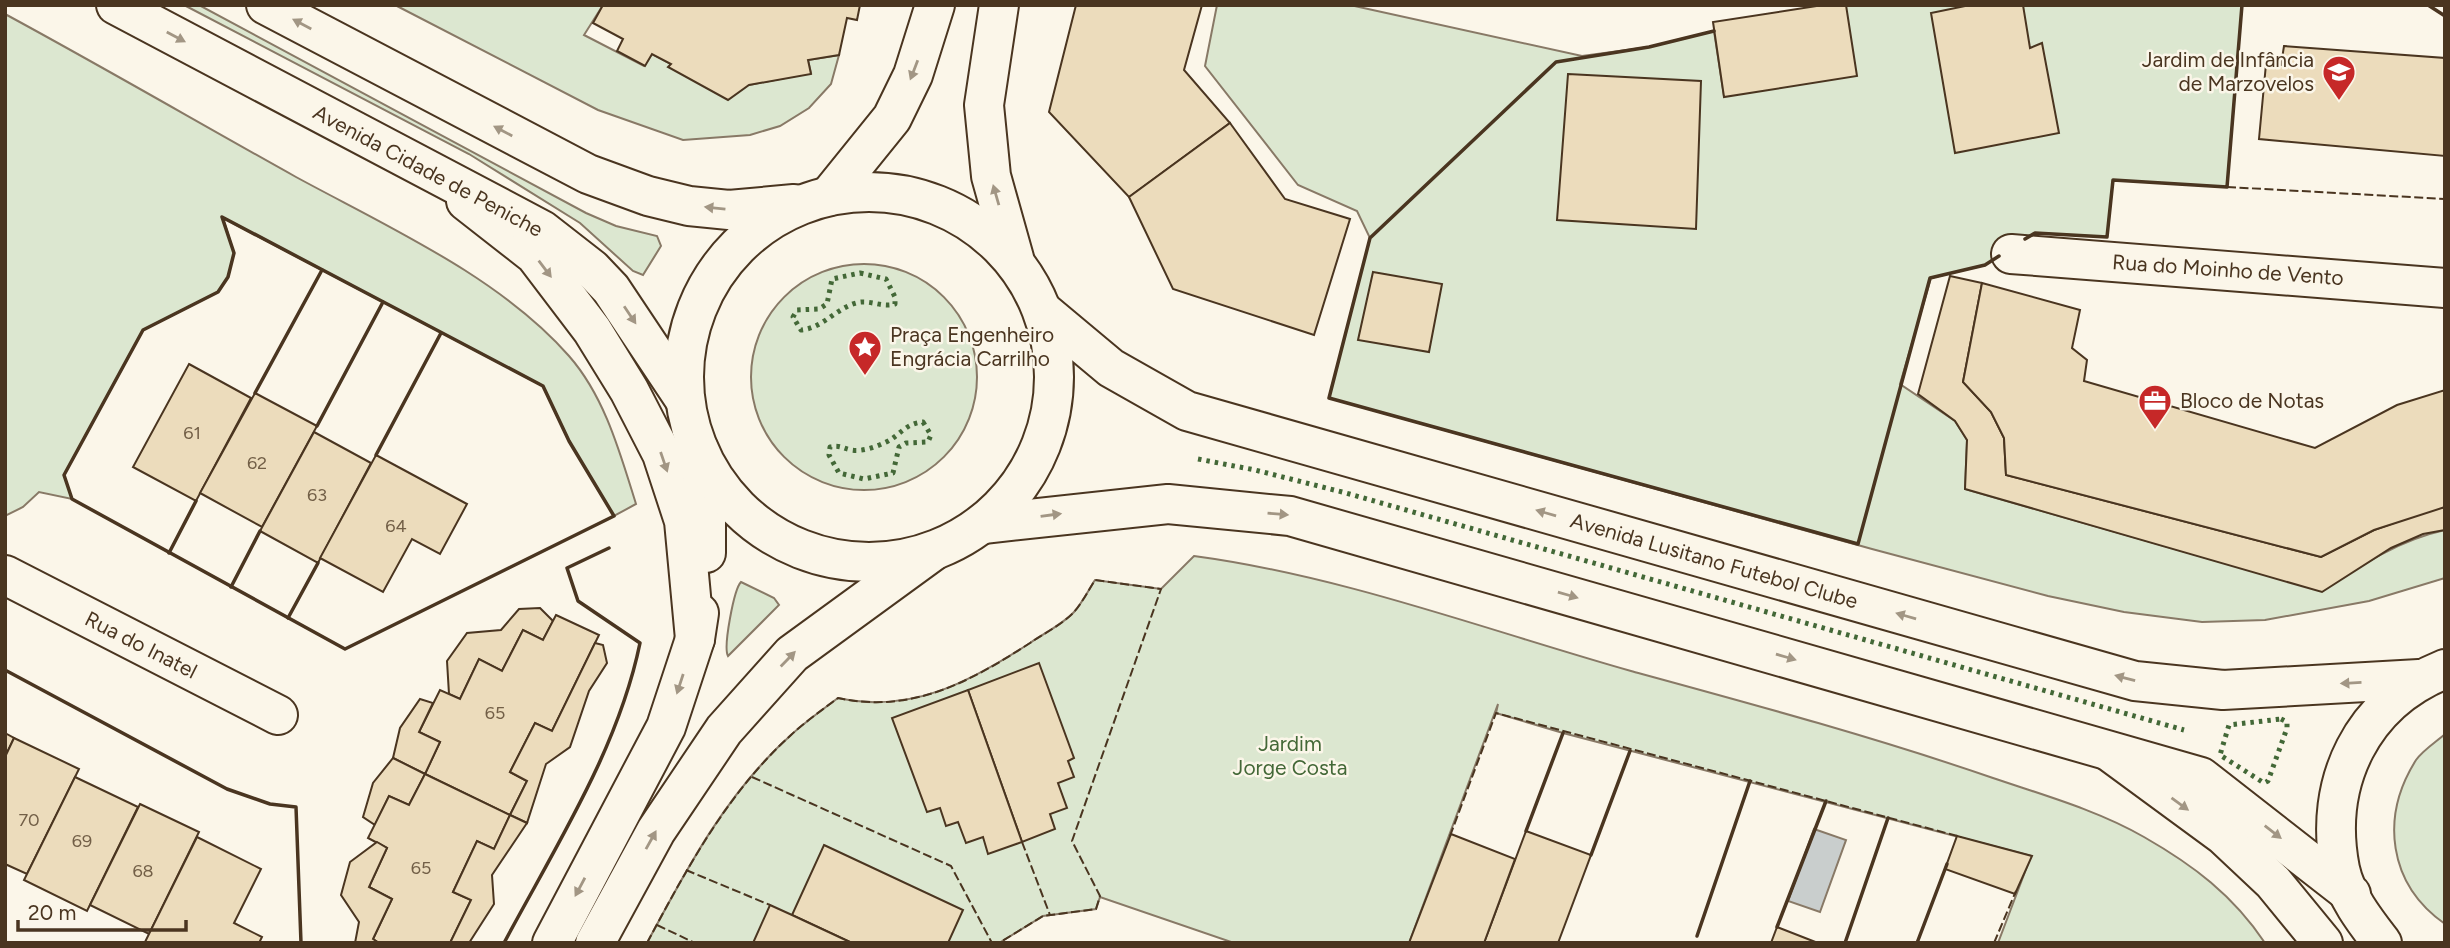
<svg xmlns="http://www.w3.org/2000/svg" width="2450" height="948" font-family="Figtree,sans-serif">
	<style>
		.green { fill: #dce7d0; stroke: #887966; stroke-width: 2 }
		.water { fill: #c9cecd; stroke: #887966; stroke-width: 2 }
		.building { fill: #ecdcbc; stroke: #4a3520; stroke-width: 2 }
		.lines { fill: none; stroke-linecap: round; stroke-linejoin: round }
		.minor-casing { stroke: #4a3520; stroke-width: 42 }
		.major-casing { stroke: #4a3520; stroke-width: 42 }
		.minor { stroke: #fbf6e9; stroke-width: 38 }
		.major { stroke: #fbf6e9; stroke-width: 38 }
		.hedge { stroke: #436837; stroke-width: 5; stroke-dasharray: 3.5 5; stroke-linecap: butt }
		.fence { stroke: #4a3520; stroke-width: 2; stroke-dasharray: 9 3.5; stroke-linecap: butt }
		.wall { stroke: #4a3520; stroke-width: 3.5 }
		.oneway { fill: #a29684 }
		.labels { text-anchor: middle; stroke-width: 5; stroke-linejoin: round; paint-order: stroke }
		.number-label { font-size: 18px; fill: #725f47 }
		.poi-label { font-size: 21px; fill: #4a3520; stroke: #fbf6e9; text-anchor: start }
		.street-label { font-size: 21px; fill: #4a3520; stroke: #fbf6e9 }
		.park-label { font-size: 21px; fill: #436837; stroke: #fbf6e9 }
	</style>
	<rect width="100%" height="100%" fill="#fbf6e9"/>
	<g class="green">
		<path d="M 184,5 L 199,5 L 586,213 L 616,226 L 657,236 L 661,246 L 643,275 L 633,271 L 580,223 L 469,154 Z"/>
		<path d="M 395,5 L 603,5 L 584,35 L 644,66 L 652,54 L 671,64 L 669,67 L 749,85 L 811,73 L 808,60 L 839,55 L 831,84 L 809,108 L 780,126 L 750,135 L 683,140 L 598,110 Z"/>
		<path d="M 1217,5 L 1350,5 L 1582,56 L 1649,47 L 1714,31 L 1724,96 L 1846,5 L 2242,5 L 2227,187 L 2113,180 L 2107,237 L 2035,233 L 1985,265 L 1931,278 L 1900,384 L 1955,421 L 1967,440 L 1965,489 L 2322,591 C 2361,565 2399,540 2445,530 L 2445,578 L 2369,601 L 2265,620 L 2202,622 L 2124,612 L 2048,596 L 1872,549 L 1329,398 L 1370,238 L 1357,211 L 1298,185 L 1205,66 Z"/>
		<path d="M 5,14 C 103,67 199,123 296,177 C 386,226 500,277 569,356 C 605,397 620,453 636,504 L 614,516 L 569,441 L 543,386 L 223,218 L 234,253 L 228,277 L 218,292 L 143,330 L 64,475 L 72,499 L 39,492 L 23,507 L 5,516 Z"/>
		<circle cx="864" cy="377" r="113"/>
		<path d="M 1194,556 C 1343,576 1486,630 1631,671 C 1752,704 1874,737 1993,778 C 2043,795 2097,810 2144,837 C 2193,865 2233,895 2265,943 L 1998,943 L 2031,856 L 1563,733 L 1496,713 L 1498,704 L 1409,943 L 1234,943 L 1100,897 L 1096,909 L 1043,916 L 999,943 L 647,943 C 687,868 727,792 791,735 C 805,722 822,710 838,698 C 911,714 970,682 1030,643 C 1043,634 1063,624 1074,612 C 1082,603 1088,591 1095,580 L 1161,589 Z"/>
		<path d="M 741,582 L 774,598 L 779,605 L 728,656 C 723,647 734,589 741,582 Z"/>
		<path d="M 2445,734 L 2445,924 C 2388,884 2380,817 2416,760 C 2423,750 2436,742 2445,734 Z"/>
	</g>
	<path class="water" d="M 1814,829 L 1846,840 L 1820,912 L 1788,901 Z"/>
	<g class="building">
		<path d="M 603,5 L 860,5 L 857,20 L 847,18 L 839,55 L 808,60 L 811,74 L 749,85 L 728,100 L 668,67 L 671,64 L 652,54 L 645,66 L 617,51 L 623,39 L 593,23 Z"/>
		<path d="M 1076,5 L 1202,5 L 1184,70 L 1230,123 L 1129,197 L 1049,112 Z"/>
		<path d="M 1823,5 L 1846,5 L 1857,76 L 1724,97 L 1713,22 Z"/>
		<path d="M 1970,5 L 2023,5 L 2030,48 L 2042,43 L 2059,133 L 1955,153 L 1931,13 Z"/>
		<path d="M 2284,46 L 2445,58 L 2445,156 L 2259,139 L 2266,64 L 2281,65 Z"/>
		<path d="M 1568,74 L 1701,81 L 1696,229 L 1557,220 Z"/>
		<path d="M 1230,123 L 1285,199 L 1350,219 L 1314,335 L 1173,289 L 1129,197 Z"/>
		<path d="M 1373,272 L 1442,284 L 1429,352 L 1358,340 Z"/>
		<path d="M 1950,276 L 1982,283 L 1963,382 L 1991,412 L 2004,438 L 2006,475 L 2321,557 L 2374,530 L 2433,509 L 2445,507 L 2445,530 L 2423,534 L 2391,548 L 2322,592 L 1965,489 L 1967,440 L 1955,421 L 1918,394 Z"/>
		<path d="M 1982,283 L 2080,310 L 2072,348 L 2087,360 L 2084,381 L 2315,448 L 2397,405 L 2445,390 L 2445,507 L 2374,530 L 2321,557 L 2006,475 L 2004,438 L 1991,412 L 1963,382 Z"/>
		<path d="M 189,364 L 251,398 L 196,501 L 133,467 Z"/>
		<path d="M 255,393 L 317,426 L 262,527 L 200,493 Z"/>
		<path d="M 314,432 L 371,463 L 318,563 L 260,531 Z"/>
		<path d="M 376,455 L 467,504 L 440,554 L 412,539 L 383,592 L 320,558 Z"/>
		<path d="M 540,608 L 553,621 L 543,640 L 523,630 L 502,671 L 479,659 L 460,699 L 449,694 L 447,661 L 467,633 L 501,630 L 519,609 Z"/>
		<path d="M 556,615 L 599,635 L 552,731 L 535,723 L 510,772 L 527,781 L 510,815 L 425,774 L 440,742 L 419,732 L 440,690 L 460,699 L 479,659 L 502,671 L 523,630 L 543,640 Z"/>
		<path d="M 595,643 L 603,645 L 607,663 L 589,691 L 570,747 L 546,764 L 527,823 L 510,815 L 527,781 L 510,772 L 535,723 L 552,731 Z"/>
		<path d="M 1039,663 L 1074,758 L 1068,761 L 1074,777 L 1058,783 L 1067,808 L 1050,814 L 1055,829 L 1022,842 L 968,690 Z"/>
		<path d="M 968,690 L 1022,842 L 988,854 L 983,837 L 966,843 L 958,822 L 946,826 L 940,808 L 927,812 L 892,718 Z"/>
		<path d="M 420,699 L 433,703 L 419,732 L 440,742 L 425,774 L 393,758 L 400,728 Z"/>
		<path d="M 5,733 L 14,738 L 5,757 Z"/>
		<path d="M 14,738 L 79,769 L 27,874 L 5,864 L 5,757 Z"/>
		<path d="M 393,758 L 425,774 L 409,805 L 389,796 L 375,825 L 363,817 L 373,783 Z"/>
		<path d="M 425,774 L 510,815 L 494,849 L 477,841 L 453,892 L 471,900 L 450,943 L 379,943 L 373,939 L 392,899 L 369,887 L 387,848 L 368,838 L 389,796 L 409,805 Z"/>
		<path d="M 75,777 L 138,807 L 87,911 L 24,880 Z"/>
		<path d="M 140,804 L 199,832 L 149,934 L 90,905 Z"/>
		<path d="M 510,815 L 527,823 L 492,875 L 494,904 L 469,943 L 450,943 L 471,900 L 453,892 L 477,841 L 494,849 Z"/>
		<path d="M 1526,831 L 1591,855 L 1558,943 L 1484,943 Z"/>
		<path d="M 1451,834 L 1515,859 L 1484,943 L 1409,943 Z"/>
		<path d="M 1957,836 L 2032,856 L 2015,894 L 1945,869 Z"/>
		<path d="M 197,837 L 261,869 L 234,923 L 262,937 L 259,943 L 145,942 Z"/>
		<path d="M 377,842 L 387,848 L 369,887 L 392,899 L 373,939 L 379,943 L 355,943 L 359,922 L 341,895 L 350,862 Z"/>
		<path d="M 824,845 L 963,910 L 948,943 L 852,943 L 792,915 Z"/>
		<path d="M 770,905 L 792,915 L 852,943 L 753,943 Z"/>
		<path d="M 1777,927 L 1818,943 L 1771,943 Z"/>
	</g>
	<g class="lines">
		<defs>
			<g id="minor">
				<path d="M 466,201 L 535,255 L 592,330 L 629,390 L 662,454 L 684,521 L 695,639"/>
				<path d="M 2011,254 L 2445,288"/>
				<path d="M 698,448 L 706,501 L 706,553"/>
				<path d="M 5,575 L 278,715"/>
				<path d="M 2110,752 L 2223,835 L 2273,882 L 2323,943"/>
				<path d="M 552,943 L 666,727 L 695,639 L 699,613"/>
				<path d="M 595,943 L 656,831 L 724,730 L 792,654 L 932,552"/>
			</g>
			<g id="major">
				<path d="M 116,5 L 542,230 L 592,269 L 611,289 L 685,400"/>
				<path d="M 266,5 L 588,174 L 648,196 L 689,206 L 729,210 L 794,204"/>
				<path d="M 999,5 L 984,105 L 991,176 L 1014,258"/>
				<circle cx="869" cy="377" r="185"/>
				<path d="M 829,196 L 892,118 L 913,75 L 935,5"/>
				<path d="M 1044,312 L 1111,368 L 1187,411 L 2135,681 L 2223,690 L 2419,679"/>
				<path d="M 983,524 L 1168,504 L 1290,516 L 2201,777 L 2351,894"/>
				<path d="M 2382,943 C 2365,921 2346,897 2340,869 C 2323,782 2362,702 2445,669"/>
			</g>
		</defs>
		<use href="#minor" class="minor-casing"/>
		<use href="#major" class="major-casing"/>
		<use href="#minor" class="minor"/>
		<use href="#major" class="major"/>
		<g class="hedge">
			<path d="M 860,273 L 886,279 L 895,297 L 895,304 C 881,308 870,299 856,303 C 835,309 823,328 801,330 L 793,317 L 797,310 L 819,309 L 827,304 L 832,279 Z"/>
			<path d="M 923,422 L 931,435 L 928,442 L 906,443 L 899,447 L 893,473 L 864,479 L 839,473 L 829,455 L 830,447 C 840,445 842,448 851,450 C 862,452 875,447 884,443 C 899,437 905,423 923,422 Z"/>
			<path d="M 1198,459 L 1255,470 L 1346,493 L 2184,730"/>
			<path d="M 2281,719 L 2287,722 L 2287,728 L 2268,781 L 2264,783 L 2220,755 L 2229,725 Z"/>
		</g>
		<g class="fence">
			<path d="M 2227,187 L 2445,199"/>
			<path d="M 752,777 L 951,866 L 992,943"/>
			<path d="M 1450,836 L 1496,713 L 1961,837"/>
			<path d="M 1022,842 L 1050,915"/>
			<path d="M 686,870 L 770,905"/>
			<path d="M 657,925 L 695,943"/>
			<path d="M 647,943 C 687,868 728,792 791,735 C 805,722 822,710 838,698 C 911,714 970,682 1030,643 C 1043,634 1063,624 1074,612 C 1082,603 1088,591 1095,580 L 1161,589 L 1072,841 L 1100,896 L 1096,909 L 1043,916 L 999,943"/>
			<path d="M 1994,943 L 2016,891"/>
		</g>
		<g class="wall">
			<path d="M 2428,5 L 2445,16"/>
			<path d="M 1714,31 L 1649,47 L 1556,62 L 1370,238 L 1329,398 L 1858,544 L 1930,278 L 1985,265 L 1999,256"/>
			<path d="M 222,217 L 543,386 L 569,441 L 614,516 L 345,649 L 72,499 L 64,475 L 143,330 L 218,292 L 228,277 L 234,253 Z"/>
			<path d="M 2025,239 L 2035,233 L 2107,237 L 2113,180 L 2227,187 L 2242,5"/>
			<path d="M 255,393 L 322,270"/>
			<path d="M 317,426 L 383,302"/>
			<path d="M 376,455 L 441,333"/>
			<path d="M 169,553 L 196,501"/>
			<path d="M 231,587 L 260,531"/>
			<path d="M 288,618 L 318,563"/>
			<path d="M 5,670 L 227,789 L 270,804 L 296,807 L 301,943"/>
			<path d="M 1526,831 L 1563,733"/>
			<path d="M 1591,855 L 1630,751"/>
			<path d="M 1777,927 L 1826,801"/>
			<path d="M 1697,936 L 1750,781"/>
			<path d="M 504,943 C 555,847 618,750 640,643 L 578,601 L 567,568 L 609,548"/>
			<path d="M 1845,943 L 1888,818"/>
			<path d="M 1917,943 L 1947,864"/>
		</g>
	</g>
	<defs><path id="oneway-solid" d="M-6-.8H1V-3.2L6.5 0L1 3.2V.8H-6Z" transform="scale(1.75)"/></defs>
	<g class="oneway">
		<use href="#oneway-solid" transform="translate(302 24) rotate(-152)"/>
		<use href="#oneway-solid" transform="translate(176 37) rotate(28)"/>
		<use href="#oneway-solid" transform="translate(914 70) rotate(111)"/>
		<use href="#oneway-solid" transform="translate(503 131) rotate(-152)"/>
		<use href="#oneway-solid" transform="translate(996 195) rotate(-106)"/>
		<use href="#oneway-solid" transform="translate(715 208) rotate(-174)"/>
		<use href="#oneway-solid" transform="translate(545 269) rotate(53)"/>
		<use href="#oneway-solid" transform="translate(630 315) rotate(56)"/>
		<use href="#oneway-solid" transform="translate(664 462) rotate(71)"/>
		<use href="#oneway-solid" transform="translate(1546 513) rotate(-164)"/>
		<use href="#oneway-solid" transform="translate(1278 514) rotate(5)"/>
		<use href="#oneway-solid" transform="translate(1051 515) rotate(-8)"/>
		<use href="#oneway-solid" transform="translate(1568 595) rotate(16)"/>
		<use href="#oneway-solid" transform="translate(1906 616) rotate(-164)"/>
		<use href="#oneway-solid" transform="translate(1786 657) rotate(16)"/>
		<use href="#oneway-solid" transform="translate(788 659) rotate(-46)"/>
		<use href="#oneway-solid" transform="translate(2125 678) rotate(-165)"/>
		<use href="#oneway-solid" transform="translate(2351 683) rotate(177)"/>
		<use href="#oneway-solid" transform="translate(680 684) rotate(108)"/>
		<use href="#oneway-solid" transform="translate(2180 804) rotate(36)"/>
		<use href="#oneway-solid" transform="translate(2273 832) rotate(38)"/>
		<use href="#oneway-solid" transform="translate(651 840) rotate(-61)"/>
		<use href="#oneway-solid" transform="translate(580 887) rotate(118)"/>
	</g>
	<defs>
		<symbol id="school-pin" viewBox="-11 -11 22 30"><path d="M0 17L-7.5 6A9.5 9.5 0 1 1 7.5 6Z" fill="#c62828" stroke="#fbf6e9"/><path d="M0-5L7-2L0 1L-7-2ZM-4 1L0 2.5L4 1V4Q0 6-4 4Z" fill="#fff"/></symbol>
		<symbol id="sight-pin" viewBox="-11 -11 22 30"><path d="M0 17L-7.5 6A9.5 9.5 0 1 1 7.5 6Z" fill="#c62828" stroke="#fbf6e9"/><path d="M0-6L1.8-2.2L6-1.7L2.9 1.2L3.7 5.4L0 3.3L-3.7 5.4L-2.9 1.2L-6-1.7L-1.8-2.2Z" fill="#fff"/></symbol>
		<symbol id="office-pin" viewBox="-11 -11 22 30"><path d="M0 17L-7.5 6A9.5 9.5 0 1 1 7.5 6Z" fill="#c62828" stroke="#fbf6e9"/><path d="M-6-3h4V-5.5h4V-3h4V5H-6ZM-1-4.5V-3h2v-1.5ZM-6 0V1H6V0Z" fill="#fff"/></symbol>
	</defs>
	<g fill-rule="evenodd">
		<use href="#school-pin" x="2320" y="53" width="38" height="52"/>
		<use href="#sight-pin" x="846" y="328" width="38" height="52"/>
		<use href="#office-pin" x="2136" y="382" width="38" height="52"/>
	</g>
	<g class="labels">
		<g class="number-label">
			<text x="192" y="439">61</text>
			<text x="257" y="469">62</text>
			<text x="317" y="501">63</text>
			<text x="396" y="532">64</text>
			<text x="495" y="719">65</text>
			<text x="29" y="826">70</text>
			<text x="82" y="847">69</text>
			<text x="421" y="874">65</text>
			<text x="143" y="877">68</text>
		</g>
		<g class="poi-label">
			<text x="2314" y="67" text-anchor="end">Jardim de Infância<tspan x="2314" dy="24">de Marzovelos</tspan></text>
			<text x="890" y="342">Praça Engenheiro<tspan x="890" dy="24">Engrácia Carrilho</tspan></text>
			<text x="2180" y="408">Bloco de Notas</text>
		</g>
		<g class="street-label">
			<text transform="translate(428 171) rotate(28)" y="7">Avenida Cidade de Peniche</text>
			<text transform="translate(2228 270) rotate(4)" y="7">Rua do Moinho de Vento</text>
			<text transform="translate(1714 561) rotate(16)" y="7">Avenida Lusitano Futebol Clube</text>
			<text transform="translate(141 645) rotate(27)" y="7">Rua do Inatel</text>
		</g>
		<g class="park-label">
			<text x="1290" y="751">Jardim<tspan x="1290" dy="24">Jorge Costa</tspan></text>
		</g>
	</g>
	<rect width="2450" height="948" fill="none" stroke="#4a3520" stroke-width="14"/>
	<path d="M18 920v10h168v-10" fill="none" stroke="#4a3520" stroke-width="3.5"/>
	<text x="28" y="920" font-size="21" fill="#4a3520" stroke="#fbf6e9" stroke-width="5" paint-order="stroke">20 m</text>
</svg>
